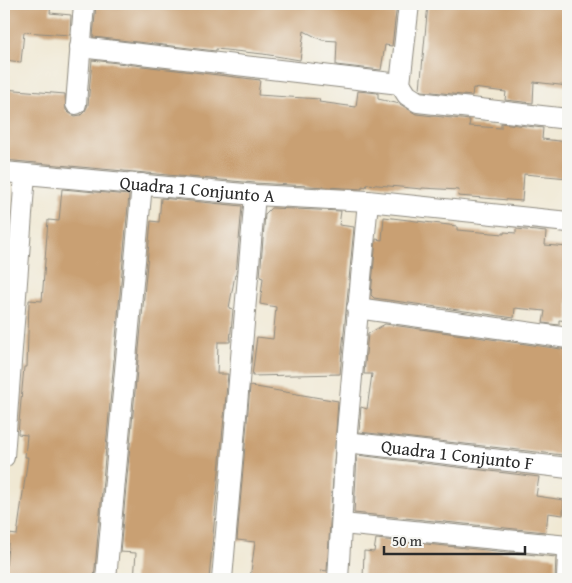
<svg xmlns="http://www.w3.org/2000/svg" width="572" height="583" font-family="'Gentium Book Plus',serif">
	<style>
		.building { fill: #c9a073 }
		.lines { fill: none; stroke-linecap: round; stroke-linejoin: round }
		.minor-casing { stroke: #8e8a7f; stroke-width: 22 }
		.minor { stroke: #fff; stroke-width: 20 }
		.labels { text-anchor: middle; stroke-width: 5; stroke-linejoin: round; paint-order: stroke }
		.street-label { font-size: 18px; fill: #2b2b2b; stroke: #f6f6f2 }
	</style>
	<rect width="100%" height="100%" fill="#f6f6f2"/>
	<filter id="ink" filterUnits="userSpaceOnUse"><feTurbulence type="fractalNoise" baseFrequency=".02" numOctaves="2"/><feDisplacementMap in="SourceGraphic" scale="10" xChannelSelector="R" yChannelSelector="G"/><feConvolveMatrix kernelMatrix="1 2 1 2 8 2 1 2 1" color-interpolation-filters="sRGB"/></filter>
	<filter id="wash" filterUnits="userSpaceOnUse"><feTurbulence type="fractalNoise" baseFrequency=".0096" numOctaves="4" result="noise"/><feDisplacementMap in="SourceGraphic" scale="20" xChannelSelector="R" yChannelSelector="G"/><feGaussianBlur stdDeviation="1.12" result="paint"/><feColorMatrix in="noise" values="0 0 0 0 0 0 0 0 0 0 0 0 0 0 0 0 0 1.4 0 .05"/><feComposite in="paint" operator="in"/></filter>
	<g filter="url(#wash)">
		<rect width="100%" height="100%" fill="#f0e8d3"/>
		<g id="blocks">
			<g class="building">
				<path d="M 4,4 L 51,4 L 50,13 L 71,15 L 70,35 L 24,32 L 21,62 L 4,60 Z"/>
				<path d="M 96,4 L 397,4 L 392,46 L 385,45 L 381,70 L 336,65 L 337,41 L 322,40 L 304,31 L 300,60 L 263,54 L 216,49 L 216,51 L 93,37 Z"/>
				<path d="M 428,4 L 568,4 L 568,86 L 534,82 L 533,103 L 505,100 L 506,92 L 473,88 L 472,96 L 422,91 L 420,89 Z"/>
				<path d="M 92,60 L 260,80 L 258,95 L 320,99 L 319,102 L 356,107 L 358,91 L 378,93 L 378,99 L 400,104 L 416,114 L 470,120 L 469,126 L 501,128 L 501,123 L 543,128 L 542,139 L 568,142 L 568,178 L 524,174 L 522,201 L 458,196 L 459,190 L 422,188 L 422,189 L 367,184 L 366,187 L 362,186 L 362,189 L 255,183 L 4,160 L 4,89 L 65,94 L 66,110 L 69,113 L 75,116 L 81,115 L 85,111 L 88,105 Z"/>
				<path d="M 62,189 L 129,195 L 94,579 L 78,577 L 78,579 L 5,579 L 9,534 L 17,535 L 28,457 L 25,457 L 27,435 L 18,434 L 24,367 L 27,367 L 29,300 L 42,301 L 48,220 L 59,221 Z"/>
				<path d="M 161,198 L 242,206 L 236,275 L 235,275 L 229,308 L 233,309 L 230,342 L 218,342 L 217,374 L 228,374 L 209,579 L 134,579 L 136,553 L 120,552 L 151,221 L 159,222 Z"/>
				<path d="M 271,208 L 341,211 L 339,225 L 354,227 L 340,374 L 252,376 L 257,337 L 273,339 L 276,307 L 260,304 L 263,278 L 260,277 L 265,214 Z"/>
				<path d="M 384,217 L 457,226 L 457,230 L 504,234 L 504,232 L 516,233 L 516,229 L 546,232 L 545,245 L 568,247 L 568,321 L 559,320 L 559,325 L 543,323 L 545,311 L 515,308 L 514,318 L 374,298 L 371,295 L 376,239 L 382,240 Z"/>
				<path d="M 385,324 L 568,350 L 568,421 L 563,455 L 359,432 L 361,407 L 367,409 L 372,374 L 364,374 L 368,334 Z"/>
				<path d="M 250,386 L 338,401 L 327,571 L 321,570 L 320,579 L 250,579 L 255,542 L 237,540 Z"/>
				<path d="M 357,455 L 539,477 L 536,496 L 564,500 L 563,515 L 548,513 L 546,532 L 354,513 Z"/>
				<path d="M 376,539 L 556,557 L 555,579 L 363,579 L 364,551 L 374,552 Z"/>
			</g>
		</g>
	</g>
	<g filter="url(#ink)">
		<use href="#blocks" fill-opacity="0" stroke="#8e8a7f" stroke-width="1"/>
		<g class="lines">
			<defs>
				<g id="minor">
					<path d="M 80,47 L 400,84"/>
					<path d="M 400,84 L 407,95 L 418,102 L 568,119"/>
					<path d="M 400,84 L 409,4"/>
					<path d="M 76,104 L 84,4"/>
					<path id="s1" d="M 4,172 L 255,195 L 368,201 L 568,222"/>
					<path d="M 357,308 L 568,338"/>
					<path id="s2" d="M 346,442 L 568,468"/>
					<path d="M 4,457 L 25,174"/>
					<path d="M 342,524 L 568,546"/>
					<path d="M 106,579 L 142,184"/>
					<path d="M 222,579 L 255,195"/>
					<path d="M 338,579 L 346,442 L 368,201"/>
					<path d="M 567,579 L 568,553"/>
				</g>
			</defs>
			<use href="#minor" class="minor-casing"/>
			<use href="#minor" class="minor"/>
		</g>
	</g>
	<g class="labels">
		<g class="street-label">
			<text dy="6" stroke="none"><textPath href="#s1" startOffset="194">Quadra 1 Conjunto A</textPath></text>
			<text dy="6" stroke="none"><textPath href="#s2" startOffset="112">Quadra 1 Conjunto F</textPath></text>
		</g>
	</g>
	<rect width="572" height="583" fill="none" stroke="#f6f6f2" stroke-width="20"/>
	<path d="M384 546v8h141v-8" fill="none" stroke="#2b2b2b" stroke-width="2.5"/>
	<text x="392" y="546" font-size="15" fill="#2b2b2b" stroke="#f6f6f2" stroke-width="4" paint-order="stroke">50 m</text>
</svg>
